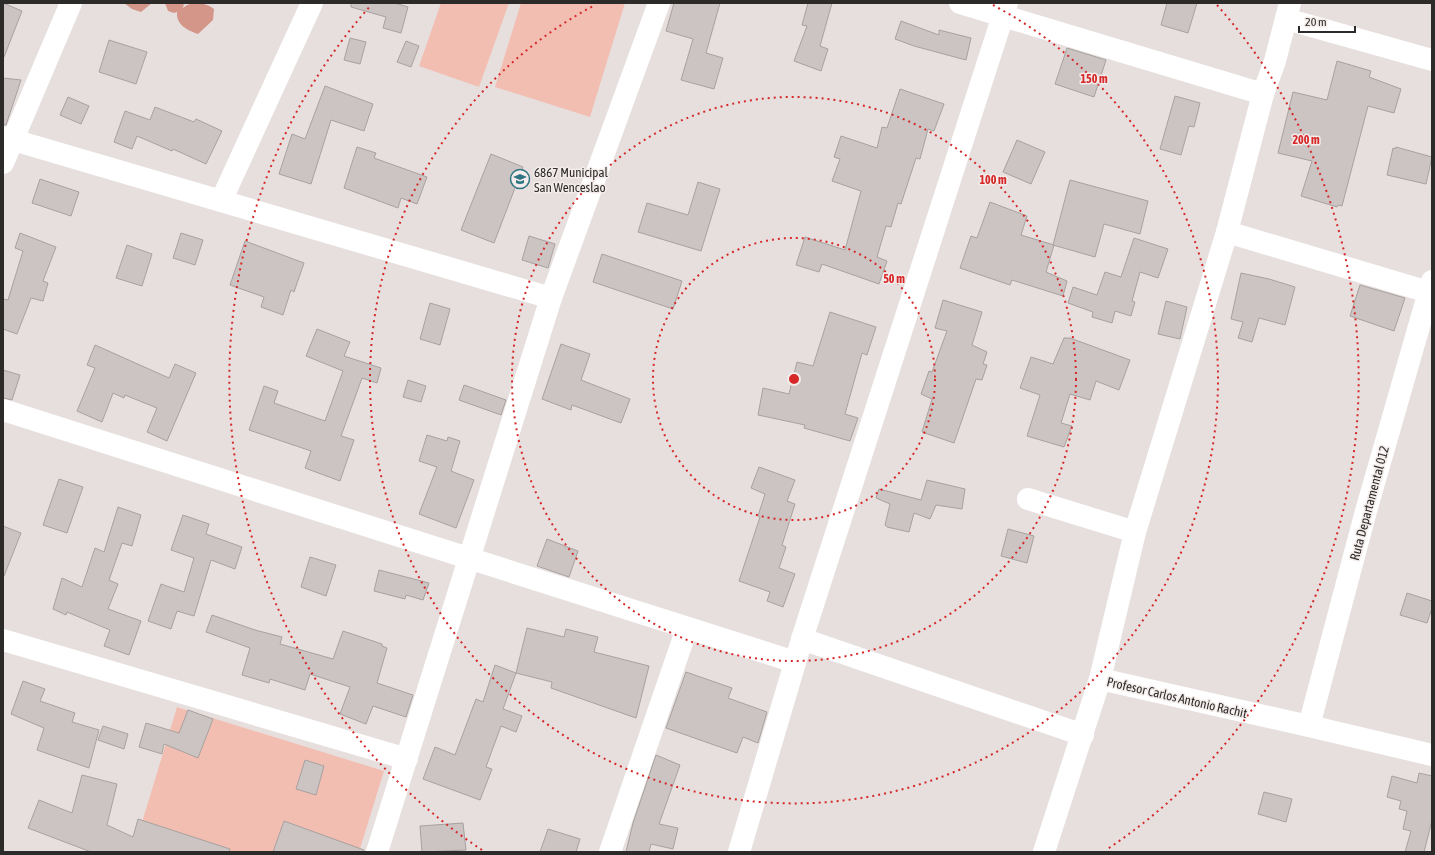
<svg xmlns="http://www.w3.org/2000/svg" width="1435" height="855" font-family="'Asap Condensed',sans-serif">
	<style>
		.green { fill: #f3beb2 }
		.forest { fill: #d39689 }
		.building { fill: #cbc4c3; stroke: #a7a19f }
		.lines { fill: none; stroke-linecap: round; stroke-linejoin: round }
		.minor { stroke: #fff; stroke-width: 22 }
		.major { stroke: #fff; stroke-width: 22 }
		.ring { fill: none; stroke: #d62828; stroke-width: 2; stroke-dasharray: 2 4 }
		.labels { text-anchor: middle; stroke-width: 3; stroke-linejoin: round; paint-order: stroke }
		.poi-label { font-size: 13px; fill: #2d2b2a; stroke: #f3eceb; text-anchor: start }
		.street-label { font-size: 13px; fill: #2d2b2a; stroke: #f3eceb }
		.centre { fill: #d62828; stroke: #f3eceb; stroke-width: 2 }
		.ring-label { font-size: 12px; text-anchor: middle; font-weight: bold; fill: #d62828; stroke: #f3eceb; stroke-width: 3; stroke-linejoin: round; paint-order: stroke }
	</style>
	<rect width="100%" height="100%" fill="#e6dfde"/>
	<g class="green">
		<path d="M 441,3 L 509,3 L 479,87 L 419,66 Z"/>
		<path d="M 521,3 L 625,3 L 590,117 L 495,87 Z"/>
		<path d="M 177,707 L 384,771 L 359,852 L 133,852 Z"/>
	</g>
	<g class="forest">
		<path d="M 124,3 L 152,3 L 141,12 L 132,9 Z"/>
		<path d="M 165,3 L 184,3 L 183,8 C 193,0 204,2 214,9 L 213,20 L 198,34 C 187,30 176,25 177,12 L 174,13 L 168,11 Z"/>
	</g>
	<g class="building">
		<path d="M 3,3 L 22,11 L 4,57 L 3,57 Z"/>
		<path d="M 351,3 L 395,3 L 408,7 L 401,33 L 383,28 L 386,17 L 351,7 Z"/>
		<path d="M 674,3 L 720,3 L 706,53 L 723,58 L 714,89 L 681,80 L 693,39 L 666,31 Z"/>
		<path d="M 808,3 L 832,3 L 820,46 L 828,49 L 821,71 L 794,61 L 807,26 L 802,25 Z"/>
		<path d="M 1167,3 L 1197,3 L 1188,33 L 1161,25 Z"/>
		<path d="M 901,21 L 939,35 L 939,30 L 971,38 L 966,60 L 914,46 L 895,39 Z"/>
		<path d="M 350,38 L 366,42 L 360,64 L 344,60 Z"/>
		<path d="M 109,40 L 147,52 L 136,84 L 99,72 Z"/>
		<path d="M 406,41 L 419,46 L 411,67 L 397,62 Z"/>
		<path d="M 1067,48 L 1106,60 L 1094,97 L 1055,84 Z"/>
		<path d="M 1337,61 L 1371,71 L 1369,77 L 1401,89 L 1394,113 L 1368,106 L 1342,206 L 1338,205 L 1337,207 L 1301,196 L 1312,161 L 1278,153 L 1293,92 L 1327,100 Z"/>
		<path d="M 3,78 L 21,80 L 6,125 L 3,125 Z"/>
		<path d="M 325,86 L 373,104 L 364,131 L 331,120 L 311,184 L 279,174 L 292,134 L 305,139 Z"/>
		<path d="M 900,89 L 944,104 L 934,131 L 928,129 L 920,159 L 916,158 L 901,204 L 898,203 L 891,227 L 886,226 L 877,257 L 887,261 L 879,284 L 822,264 L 819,272 L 796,265 L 805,237 L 845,250 L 861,191 L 832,181 L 840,159 L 834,157 L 841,136 L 877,148 L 882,127 L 887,128 Z"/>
		<path d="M 1175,96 L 1200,103 L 1194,127 L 1189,126 L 1181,155 L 1160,149 Z"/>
		<path d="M 68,97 L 89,106 L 81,124 L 60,115 Z"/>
		<path d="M 155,107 L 194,122 L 196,119 L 222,131 L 206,164 L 173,149 L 172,151 L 137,136 L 132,149 L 114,142 L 125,111 L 150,120 Z"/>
		<path d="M 1017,140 L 1045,152 L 1031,184 L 1003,172 Z"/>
		<path d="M 357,147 L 376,153 L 374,158 L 427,177 L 417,204 L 401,198 L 398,208 L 344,188 Z"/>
		<path d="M 1396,147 L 1432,157 L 1426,184 L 1387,175 L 1393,148 L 1395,149 Z"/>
		<path d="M 491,154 L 523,167 L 494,243 L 461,230 Z"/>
		<path d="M 40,179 L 79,192 L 71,216 L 32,203 Z"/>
		<path d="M 1070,180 L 1148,201 L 1140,234 L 1104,224 L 1095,257 L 1053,245 Z"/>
		<path d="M 698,182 L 720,189 L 701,251 L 638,232 L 647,203 L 688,215 Z"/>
		<path d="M 990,202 L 1027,216 L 1021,235 L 1054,245 L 1046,272 L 1067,281 L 1063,296 L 1012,280 L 1010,285 L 960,268 L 971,236 L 977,238 Z"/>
		<path d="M 20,233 L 56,247 L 43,281 L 48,283 L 43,301 L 31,298 L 17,334 L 3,329 L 3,299 L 8,300 L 23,251 L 15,248 Z"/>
		<path d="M 181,233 L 203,240 L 195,265 L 173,258 Z"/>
		<path d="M 529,236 L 555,244 L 548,268 L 522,260 Z"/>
		<path d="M 1134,238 L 1168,249 L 1158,278 L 1140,272 L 1132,301 L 1135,302 L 1131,316 L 1115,311 L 1112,323 L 1092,317 L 1093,312 L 1068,303 L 1073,287 L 1097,295 L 1105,272 L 1121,277 Z"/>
		<path d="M 245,241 L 304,263 L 294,292 L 291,290 L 283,315 L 261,307 L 264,297 L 230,285 Z"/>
		<path d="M 127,245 L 152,254 L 142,286 L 116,278 Z"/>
		<path d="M 602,254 L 682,281 L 673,309 L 593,282 Z"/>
		<path d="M 1241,273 L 1269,279 L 1295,287 L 1285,325 L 1259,318 L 1252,342 L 1238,338 L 1243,322 L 1231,319 Z"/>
		<path d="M 1360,285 L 1405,298 L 1394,331 L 1350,316 Z"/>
		<path d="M 943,300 L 982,312 L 972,345 L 987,352 L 983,364 L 987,365 L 982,380 L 976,379 L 954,443 L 922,432 L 932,399 L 921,394 L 929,371 L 932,372 L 947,331 L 935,328 Z"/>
		<path d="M 1166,301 L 1187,307 L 1180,339 L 1158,334 Z"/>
		<path d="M 430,303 L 450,309 L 440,345 L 420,339 Z"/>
		<path d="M 830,312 L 876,327 L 867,355 L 862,353 L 845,414 L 858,418 L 850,441 L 804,428 L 805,425 L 758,415 L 763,388 L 789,394 L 797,362 L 813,366 Z"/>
		<path d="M 317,329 L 350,342 L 344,356 L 381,368 L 377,383 L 362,378 L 341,436 L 354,440 L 340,481 L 305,468 L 311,451 L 249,430 L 264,386 L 278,391 L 274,403 L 325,421 L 343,371 L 306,356 Z"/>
		<path d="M 1064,338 L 1070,338 L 1130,360 L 1119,390 L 1096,381 L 1090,400 L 1070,394 L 1061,423 L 1072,426 L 1064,447 L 1027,436 L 1040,395 L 1020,388 L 1031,357 L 1053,364 Z"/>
		<path d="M 561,344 L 590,354 L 581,380 L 630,399 L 621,423 L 572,405 L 571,410 L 542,399 Z"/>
		<path d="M 95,345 L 169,378 L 175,364 L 196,373 L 167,441 L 147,432 L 157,408 L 125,395 L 124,398 L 113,393 L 102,422 L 77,411 L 95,368 L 87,365 Z"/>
		<path d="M 3,370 L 20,375 L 12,400 L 3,398 Z"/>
		<path d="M 408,380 L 426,386 L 421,402 L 403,397 Z"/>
		<path d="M 464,385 L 506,400 L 501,415 L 459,400 Z"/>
		<path d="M 427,435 L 447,441 L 448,437 L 460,441 L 451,471 L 474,480 L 456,528 L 419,514 L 437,467 L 419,461 Z"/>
		<path d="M 759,467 L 795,480 L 787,501 L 795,504 L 782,545 L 786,547 L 779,568 L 795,574 L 783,607 L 767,601 L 770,592 L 739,581 L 760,517 L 758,516 L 765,494 L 751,488 Z"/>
		<path d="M 59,479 L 83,487 L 67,533 L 43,525 Z"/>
		<path d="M 927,480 L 965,489 L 962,509 L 936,505 L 930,519 L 914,513 L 909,532 L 887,527 L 885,525 L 890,504 L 876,498 L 879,489 L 921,500 Z"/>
		<path d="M 118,507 L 141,515 L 132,546 L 122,543 L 109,580 L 118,584 L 108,609 L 141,621 L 129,655 L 104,646 L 110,630 L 67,612 L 66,615 L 53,609 L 62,578 L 82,587 L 95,548 L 104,552 Z"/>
		<path d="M 183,515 L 209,524 L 206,534 L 242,547 L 235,569 L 211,560 L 194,616 L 177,611 L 171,629 L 148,621 L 161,584 L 184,592 L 194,558 L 171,550 Z"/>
		<path d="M 3,526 L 21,533 L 4,576 L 3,576 Z"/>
		<path d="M 1008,529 L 1034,536 L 1027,563 L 1001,556 Z"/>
		<path d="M 547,539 L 578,551 L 569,577 L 537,566 Z"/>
		<path d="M 310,557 L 336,565 L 326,596 L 301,587 Z"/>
		<path d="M 379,570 L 429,583 L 423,600 L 406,595 L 405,599 L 374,591 Z"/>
		<path d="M 1407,593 L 1432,601 L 1432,608 L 1427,623 L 1400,615 Z"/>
		<path d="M 212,615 L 255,630 L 282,637 L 280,644 L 333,659 L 343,631 L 382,644 L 382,646 L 387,648 L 377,683 L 413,695 L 406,717 L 373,706 L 366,724 L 340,714 L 350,687 L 310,674 L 305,690 L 270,679 L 269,683 L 242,675 L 250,648 L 206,632 Z"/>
		<path d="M 527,628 L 564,637 L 566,629 L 598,637 L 594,652 L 649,666 L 636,718 L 551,688 L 552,682 L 516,673 Z"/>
		<path d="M 495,665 L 516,673 L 503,709 L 522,716 L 516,732 L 501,726 L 486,767 L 492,769 L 480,800 L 423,779 L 435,747 L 455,755 L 476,699 L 483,702 Z"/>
		<path d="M 686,672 L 732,688 L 728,698 L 767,712 L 758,743 L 743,737 L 737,753 L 666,728 Z"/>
		<path d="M 23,681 L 45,689 L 40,701 L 75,713 L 72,722 L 99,730 L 89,768 L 37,750 L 44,728 L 11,714 Z"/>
		<path d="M 188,710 L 213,719 L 198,758 L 164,744 L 162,754 L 139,747 L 146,723 L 179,733 Z"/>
		<path d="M 103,726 L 128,734 L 124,749 L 98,740 Z"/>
		<path d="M 656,755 L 680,765 L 659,824 L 678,828 L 673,849 L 651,844 L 649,852 L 626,852 L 633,823 Z"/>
		<path d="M 305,760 L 324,766 L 316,795 L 296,789 Z"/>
		<path d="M 1419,773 L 1432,776 L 1432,820 L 1424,852 L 1405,852 L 1411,831 L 1403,829 L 1407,811 L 1399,809 L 1401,801 L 1387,797 L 1392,776 L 1417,783 Z"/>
		<path d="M 82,775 L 117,784 L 107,825 L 133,837 L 138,819 L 230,849 L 229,852 L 91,852 L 28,828 L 39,800 L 72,813 Z"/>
		<path d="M 1264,792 L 1292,799 L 1286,822 L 1258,814 Z"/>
		<path d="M 284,821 L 364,850 L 363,852 L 273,852 Z"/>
		<path d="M 463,823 L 466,850 L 422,852 L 420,826 Z"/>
		<path d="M 548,829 L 580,839 L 576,852 L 540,852 Z"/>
	</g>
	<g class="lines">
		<g class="minor">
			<path d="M 960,3 L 1263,94"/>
			<path d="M 1286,19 L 1432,60"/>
			<path d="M 3,137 L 551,298"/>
			<path d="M 3,163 L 71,3"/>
			<path d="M 221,201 L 312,3"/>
			<path d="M 1227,232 L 1432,293"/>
			<path d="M 3,410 L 795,662"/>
			<path d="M 1028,499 L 1135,532"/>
			<path d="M 802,639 L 1083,735"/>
			<path d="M 3,640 L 407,759"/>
			<path d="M 1100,679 L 1135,532 L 1227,232 L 1263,94 L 1275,61 L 1290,3"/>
			<path d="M 1309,726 L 1432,755"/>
			<path d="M 377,852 L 551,298 L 659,3"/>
			<path d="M 610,852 L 687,628"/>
			<path d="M 739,852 L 802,639 L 1007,3"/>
		</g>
		<path class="major" d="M 1044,852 L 1100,679 L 1309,726 L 1366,511 L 1432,281"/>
	</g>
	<g class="ring">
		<circle cx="794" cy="379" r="141"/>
		<circle cx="794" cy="379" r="282"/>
		<path d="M993 5A424 424 0 1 1 595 5"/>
		<path d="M482 850A565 565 0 0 1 371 5M1217 5A565 565 0 0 1 1106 850"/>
	</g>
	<defs>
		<symbol id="school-ring" viewBox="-11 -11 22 22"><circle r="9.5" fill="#f3eceb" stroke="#2f7583" stroke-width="1.5"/><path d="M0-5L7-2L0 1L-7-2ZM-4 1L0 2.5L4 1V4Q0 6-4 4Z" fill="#2f7583"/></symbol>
	</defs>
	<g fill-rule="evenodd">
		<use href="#school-ring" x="509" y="168" width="22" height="22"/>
	</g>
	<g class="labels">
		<g class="poi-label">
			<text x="534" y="177">6867 Municipal<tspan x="534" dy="15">San Wenceslao</tspan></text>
		</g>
		<g class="street-label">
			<text transform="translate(1369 503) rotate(-75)" y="5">Ruta Departamental 012</text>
			<text transform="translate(1177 697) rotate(13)" y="5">Profesor Carlos Antonio Rachit</text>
		</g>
	</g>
	<circle cx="794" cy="379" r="6" class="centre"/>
	<g class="ring-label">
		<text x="1094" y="83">150 m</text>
		<text x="1306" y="144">200 m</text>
		<text x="993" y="184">100 m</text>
		<text x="894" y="283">50 m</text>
	</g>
	<rect width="1435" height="855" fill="none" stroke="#2d2b2a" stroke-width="8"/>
	<path d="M1299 26v6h56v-6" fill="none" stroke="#2d2b2a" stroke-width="2"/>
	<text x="1305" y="26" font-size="12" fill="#2d2b2a" stroke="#f3eceb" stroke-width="3" paint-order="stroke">20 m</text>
</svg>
